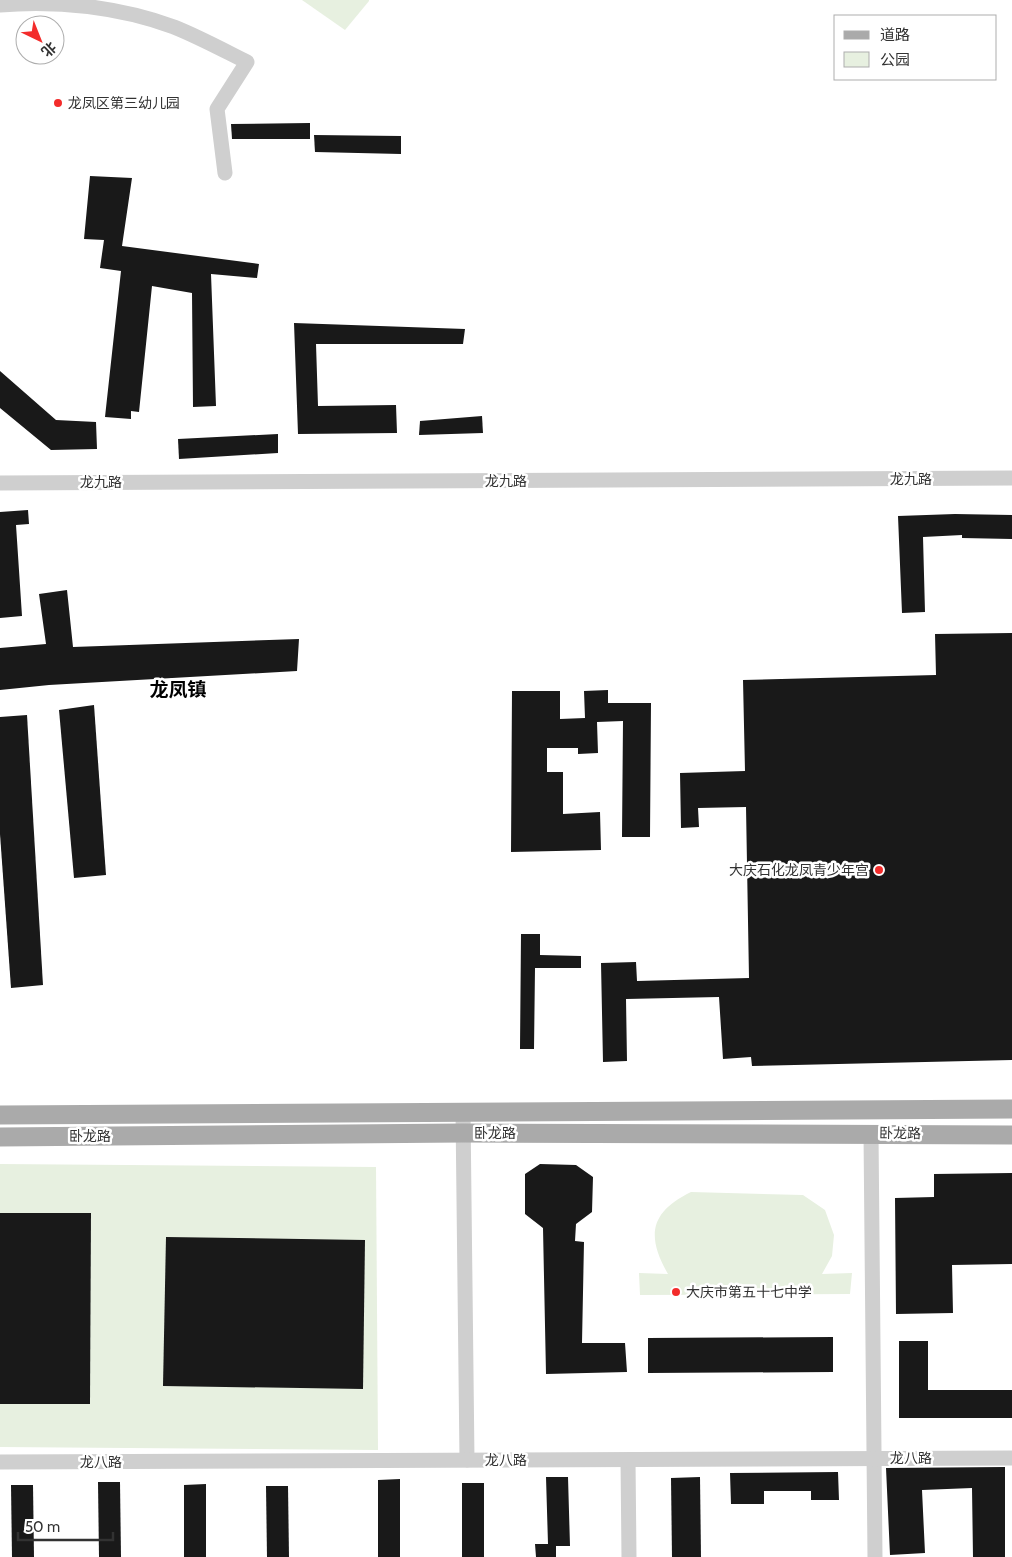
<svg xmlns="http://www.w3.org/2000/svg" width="1012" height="1557" font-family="Cabin,'Noto Sans SC',sans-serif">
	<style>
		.green { fill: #e7f0e0 }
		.building { fill: #191919 }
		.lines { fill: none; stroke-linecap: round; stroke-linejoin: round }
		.minor { stroke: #cfcfcf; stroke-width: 15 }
		.major { stroke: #aaa; stroke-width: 19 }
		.poi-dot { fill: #f32c2b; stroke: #fff; stroke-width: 2 }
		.labels { text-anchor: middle; stroke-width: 5; stroke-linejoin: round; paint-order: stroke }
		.poi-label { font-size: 14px; fill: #323232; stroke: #fff; text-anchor: start }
		.street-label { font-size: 14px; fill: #323232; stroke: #fff }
		.district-label { font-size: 19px; font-weight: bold; fill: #000; stroke: #fff }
	</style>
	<rect width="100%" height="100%" fill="#fff"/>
	<g class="green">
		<path d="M 302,0 L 369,0 L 369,1 L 345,30 Z"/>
		<path d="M 0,1164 L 376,1167 L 378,1450 L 0,1447 Z"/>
		<path d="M 691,1192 L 803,1195 L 825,1210 L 834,1235 L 832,1256 L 822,1274 L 852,1273 L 850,1294 L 640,1295 L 639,1273 L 668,1274 C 646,1236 650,1212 691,1192 Z"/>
	</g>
	<g class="building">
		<path d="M 310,123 L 310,139 L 232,139 L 231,124 Z"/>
		<path d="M 314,135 L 401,136 L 401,154 L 315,152 Z"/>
		<path d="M 90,176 L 132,178 L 122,246 L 259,264 L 257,278 L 211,274 L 216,406 L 193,407 L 192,293 L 152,286 L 139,412 L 131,411 L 131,419 L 105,417 L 121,271 L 100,268 L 104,240 L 84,239 Z"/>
		<path d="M 294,323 L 465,329 L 463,344 L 316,344 L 318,406 L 396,405 L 397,433 L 298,434 Z"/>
		<path d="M 0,371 L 56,420 L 96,422 L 97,449 L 51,450 L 0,408 Z"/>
		<path d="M 482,416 L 483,433 L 419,435 L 420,421 Z"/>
		<path d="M 278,434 L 278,453 L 179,459 L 178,439 Z"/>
		<path d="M 28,510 L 29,524 L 16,525 L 22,616 L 0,618 L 0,512 Z"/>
		<path d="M 955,514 L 1012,515 L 1012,539 L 962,538 L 962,535 L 923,537 L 925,612 L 902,613 L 898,516 Z"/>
		<path d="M 67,590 L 73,647 L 299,639 L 297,671 L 49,685 L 0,690 L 0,648 L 46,644 L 39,594 Z"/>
		<path d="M 1012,633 L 1012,1060 L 752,1066 L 751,1057 L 723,1059 L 719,997 L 626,999 L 627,1061 L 603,1062 L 601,963 L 636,962 L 637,981 L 749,978 L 746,807 L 698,808 L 699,827 L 681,828 L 680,773 L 745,771 L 743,680 L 936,675 L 935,634 Z"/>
		<path d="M 608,690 L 608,703 L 651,703 L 650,837 L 622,837 L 623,721 L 597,722 L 598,753 L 578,754 L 578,748 L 547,748 L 547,772 L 563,772 L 563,814 L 600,812 L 601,850 L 511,852 L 512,691 L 560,691 L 560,719 L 585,718 L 584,691 Z"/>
		<path d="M 94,705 L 106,875 L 74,878 L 59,710 Z"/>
		<path d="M 27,715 L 43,985 L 11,988 L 0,834 L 0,717 Z"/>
		<path d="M 521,934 L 540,934 L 540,955 L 581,956 L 581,968 L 535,968 L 534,1049 L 520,1049 Z"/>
		<path d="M 540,1164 L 576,1165 L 593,1177 L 592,1212 L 576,1224 L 575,1241 L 584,1242 L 582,1343 L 625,1343 L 627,1372 L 546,1374 L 543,1228 L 525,1214 L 525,1174 Z"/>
		<path d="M 1012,1173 L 1012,1264 L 952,1265 L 953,1313 L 896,1314 L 895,1198 L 934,1197 L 934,1174 Z"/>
		<path d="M 0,1213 L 91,1213 L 90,1404 L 0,1404 Z"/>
		<path d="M 166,1237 L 365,1240 L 363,1389 L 163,1386 Z"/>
		<path d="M 833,1337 L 833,1372 L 648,1373 L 648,1338 Z"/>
		<path d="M 899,1341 L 928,1341 L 928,1390 L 1012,1390 L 1012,1418 L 899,1418 Z"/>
		<path d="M 1005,1467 L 1005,1557 L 973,1557 L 972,1488 L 922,1490 L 925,1553 L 890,1555 L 886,1468 Z"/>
		<path d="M 838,1472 L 839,1500 L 811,1500 L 811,1491 L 764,1491 L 764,1504 L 731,1504 L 730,1473 Z"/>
		<path d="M 546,1477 L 568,1477 L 570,1546 L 556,1546 L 556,1557 L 536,1557 L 535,1544 L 548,1544 Z"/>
		<path d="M 700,1477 L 701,1557 L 672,1557 L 671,1478 Z"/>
		<path d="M 400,1479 L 400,1557 L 378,1557 L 378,1480 Z"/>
		<path d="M 98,1482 L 120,1482 L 121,1557 L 99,1557 Z"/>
		<rect x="462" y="1483" width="22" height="74"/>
		<path d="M 206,1484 L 206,1557 L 184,1557 L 184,1485 Z"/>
		<path d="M 11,1485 L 33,1485 L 34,1557 L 12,1557 Z"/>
		<path d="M 266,1486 L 288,1486 L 289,1557 L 267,1557 Z"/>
	</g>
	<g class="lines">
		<g class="minor">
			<path d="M 0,5 C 57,0 120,7 174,27 C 199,37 223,50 247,62 L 217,109 L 225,173"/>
			<path d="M 0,483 L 1012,478"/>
			<path d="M 463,1112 L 467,1460"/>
			<path d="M 871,1133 L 875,1557"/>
			<path d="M 628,1460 L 629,1557"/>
			<path d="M 0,1462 L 1012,1458"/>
		</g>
		<g class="major">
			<path d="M 0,1115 L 1012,1109"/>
			<path d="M 0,1137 L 463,1133 L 1012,1135"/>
		</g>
	</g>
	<g class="poi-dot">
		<circle cx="58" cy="103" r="5"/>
		<circle cx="879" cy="870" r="5"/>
		<circle cx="676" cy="1292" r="5"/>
	</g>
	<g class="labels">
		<g class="poi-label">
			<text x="68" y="108">龙凤区第三幼儿园</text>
			<text x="869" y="875" text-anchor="end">大庆石化龙凤青少年宫</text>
			<text x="686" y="1297">大庆市第五十七中学</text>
		</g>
		<g class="street-label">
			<text x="911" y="484">龙九路</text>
			<text x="506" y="486">龙九路</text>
			<text x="101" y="487">龙九路</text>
			<text x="495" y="1138">卧龙路</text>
			<text transform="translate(900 1133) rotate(1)" y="5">卧龙路</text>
			<text x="90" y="1141">卧龙路</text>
			<text x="911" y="1463">龙八路</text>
			<text x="506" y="1465">龙八路</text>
			<text x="101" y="1467">龙八路</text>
		</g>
		<g class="district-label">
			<text x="178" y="696">龙凤镇</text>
		</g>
	</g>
	<rect x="834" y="15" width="162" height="65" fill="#ffffff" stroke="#adadad"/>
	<rect x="844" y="31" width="25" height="8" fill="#aaaaaa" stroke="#adadad"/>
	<text x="880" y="40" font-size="15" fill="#323232">道路</text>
	<rect x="844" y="52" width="25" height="15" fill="#e7f0e0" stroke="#adadad"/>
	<text x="880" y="65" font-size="15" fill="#323232">公园</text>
	<g transform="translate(40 40) rotate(137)"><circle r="24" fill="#ffffff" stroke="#adadad"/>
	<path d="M0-4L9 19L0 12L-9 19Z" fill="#f32c2b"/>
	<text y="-8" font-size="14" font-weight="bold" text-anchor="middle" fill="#323232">北</text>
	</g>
	<path d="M18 1532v8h95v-8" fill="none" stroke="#323232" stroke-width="2.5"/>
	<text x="25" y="1532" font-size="15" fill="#323232" stroke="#ffffff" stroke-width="4" paint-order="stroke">50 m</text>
</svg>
